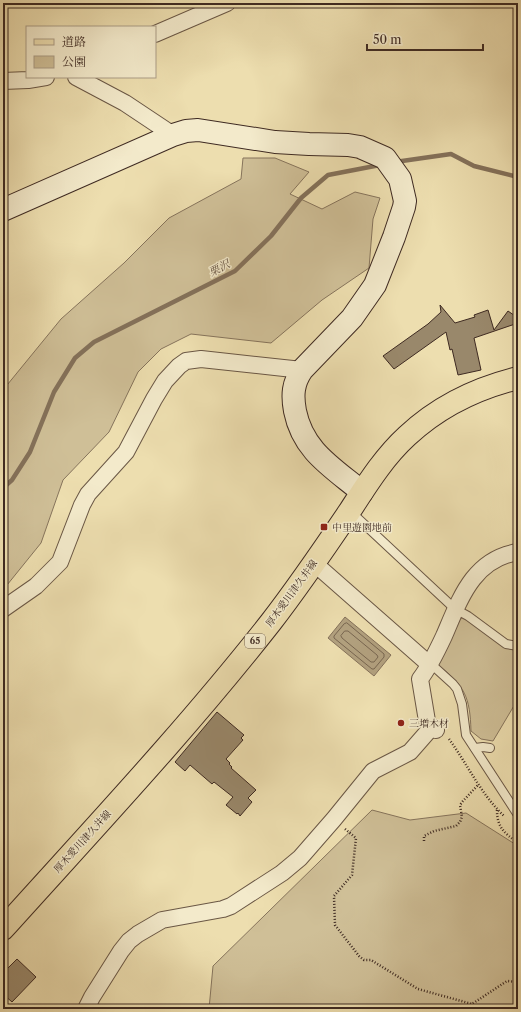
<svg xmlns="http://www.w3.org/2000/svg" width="521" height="1012" font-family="'Libre Caslon Text','Noto Serif JP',serif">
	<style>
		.green { fill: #cfbf97; stroke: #86745c }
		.water { fill: #b2a17f; stroke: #84715a }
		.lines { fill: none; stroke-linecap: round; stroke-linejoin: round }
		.shore { stroke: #786650; stroke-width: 1 }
		.stream { stroke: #84715a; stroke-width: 4.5 }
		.building { fill: #99886b; stroke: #3e2a22 }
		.lane-casing { stroke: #6a5745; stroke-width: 10 }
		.street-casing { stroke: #6a5745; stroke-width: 18 }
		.secondary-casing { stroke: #3e2a22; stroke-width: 24 }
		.primary-casing { stroke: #3e2a22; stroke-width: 24 }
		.path { stroke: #3e2a22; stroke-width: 2.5; stroke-dasharray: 1 2; stroke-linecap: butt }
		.lane { stroke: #f3eacb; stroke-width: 8 }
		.street { stroke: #f3eacb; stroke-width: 16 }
		.secondary { stroke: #f3eacb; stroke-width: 22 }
		.primary { stroke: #eddeaf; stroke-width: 22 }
		.poi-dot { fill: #8f2418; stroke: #f3eacb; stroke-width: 1.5 }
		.labels { text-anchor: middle; stroke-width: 3; stroke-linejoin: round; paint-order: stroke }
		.shield { fill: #f3eacb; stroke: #746455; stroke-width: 1 }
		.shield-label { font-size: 9px; font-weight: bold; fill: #3e2a22 }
		.poi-label { font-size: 10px; fill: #3e2a22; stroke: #f3eacb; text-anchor: start }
		.street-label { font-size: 10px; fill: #3e2a22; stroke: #f3eacb }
		.water-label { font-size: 11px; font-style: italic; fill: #614e3e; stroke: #f3eacb }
	</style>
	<rect width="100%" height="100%" fill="#eddeaf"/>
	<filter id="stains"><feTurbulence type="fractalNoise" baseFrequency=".005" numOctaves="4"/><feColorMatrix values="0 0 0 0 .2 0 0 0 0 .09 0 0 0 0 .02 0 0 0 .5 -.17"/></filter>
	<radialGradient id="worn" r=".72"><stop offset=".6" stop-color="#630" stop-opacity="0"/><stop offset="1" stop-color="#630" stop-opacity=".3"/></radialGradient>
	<g class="green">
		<path d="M 243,158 L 275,158 L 309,172 L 290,194 L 322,209 L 355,192 L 380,198 L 373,219 L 369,268 L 322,300 L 271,343 L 191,334 L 161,349 L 138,372 L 109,432 L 63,480 L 41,543 L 3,590 L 3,390 L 61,319 L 124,263 L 169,218 L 241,179 Z"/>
		<path d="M 464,617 L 518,648 L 518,699 L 493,741 L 481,739 L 471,731 C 470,697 465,686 438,665 L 457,620 Z"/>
		<path d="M 372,810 L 410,820 L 466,813 L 518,846 L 518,1009 L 209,1009 L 213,966 Z"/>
	</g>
	<path class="water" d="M 345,617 L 391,655 L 374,676 L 328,638 Z"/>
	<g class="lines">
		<g class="shore">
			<path d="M 347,623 L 384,654 L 384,657 L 374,669 L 372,669 L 334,638 L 334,636 L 344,624 Z"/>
			<path d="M 345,631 L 348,631 L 377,655 L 378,657 L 374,662 L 371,662 L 342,638 L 341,636 Z"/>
		</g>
		<g class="stream">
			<path d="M 395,162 L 451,154 L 474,166 L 518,177"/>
			<path d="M 3,488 L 12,480 L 30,452 L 54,392 L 75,358 L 94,342 L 235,271 L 271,236 L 301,198 L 328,175 L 380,165"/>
		</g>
	</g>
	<g class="building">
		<path d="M 440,305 L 455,323 L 475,317 L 474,315 L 488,310 L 494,330 L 508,311 L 518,318 L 518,323 L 474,338 L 481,370 L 458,375 L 452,349 L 450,350 L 446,332 L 394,369 L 383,356 L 428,324 L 441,312 Z"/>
		<path d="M 217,712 L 244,735 L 241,738 L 243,740 L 226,759 L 230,763 L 229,764 L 232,767 L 231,768 L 256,790 L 248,798 L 252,802 L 240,816 L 238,813 L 237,814 L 226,805 L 233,797 L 214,782 L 212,784 L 190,765 L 185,771 L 175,762 Z"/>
		<path d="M 17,959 L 36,977 L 12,1002 L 3,994 L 3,973 Z"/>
	</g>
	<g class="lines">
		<defs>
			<g id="lane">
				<path d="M 350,511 L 455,609 L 468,616 L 506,644 L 518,646"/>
				<path d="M 431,664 L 453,684 L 457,689 L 462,704 L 466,735 L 518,815"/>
				<path d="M 475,748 L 483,747 L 490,748"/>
			</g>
			<g id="street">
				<path d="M 155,34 L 227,3"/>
				<path d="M 76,77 L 125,103 L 173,135"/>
				<path d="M 3,81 L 28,80 L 46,77"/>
				<path d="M 314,563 L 430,665"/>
				<path d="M 3,609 L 36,586 L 60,562 L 82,505 L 88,494 L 126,452 L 154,399 L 165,381 L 179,366 L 186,361 L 201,359 L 302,370"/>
				<path d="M 436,730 L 431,728 L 427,721 L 420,679 C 430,666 437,651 444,636 C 460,599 473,559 518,552"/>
				<path d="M 86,1009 L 92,997 L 121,951 L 129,941 L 138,934 L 162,920 L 223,909 L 231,906 L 282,873 L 300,858 L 334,819 L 373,771 L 410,752 L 431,728"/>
			</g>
			<path id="secondary" d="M 3,210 L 173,135 L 186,131 L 198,130 L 275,142 L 309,144 L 348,145 L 360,147 L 385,158 L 400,179 L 405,201 L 404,207 L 394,237 L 375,285 L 352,318 L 302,370 C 293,383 292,395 295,411 C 303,451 332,467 362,492"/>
			<path id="primary" d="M 3,929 C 94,828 187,729 271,622 C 298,587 324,549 349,512 C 366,486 383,458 407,436 C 438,407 477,388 518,378"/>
		</defs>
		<use href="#lane" class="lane-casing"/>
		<use href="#street" class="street-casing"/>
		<use href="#secondary" class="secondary-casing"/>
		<use href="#primary" class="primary-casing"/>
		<g class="path">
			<path d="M 449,739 C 468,765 480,793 504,816"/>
			<path d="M 497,810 C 497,827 504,833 518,843"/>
			<path d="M 345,829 L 356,838 L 352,875 L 334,896 L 335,925 L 359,956 L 364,960 L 371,960 L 418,989 L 472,1004 L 507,981 L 518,982"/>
			<path d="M 424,841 L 424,836 L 434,831 L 456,826 L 460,822 L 462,817 L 460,805 L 463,801 L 478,785"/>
		</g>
		<use href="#lane" class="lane"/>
		<use href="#street" class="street"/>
		<use href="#secondary" class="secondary"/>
		<use href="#primary" class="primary"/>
	</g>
	<g class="poi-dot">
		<rect x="320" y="523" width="8" height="8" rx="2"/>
		<circle cx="401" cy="723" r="4"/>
	</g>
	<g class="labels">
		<rect class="shield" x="245" y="634" width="20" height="14" rx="3"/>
		<g class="shield-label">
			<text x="255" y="644">65</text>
		</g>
		<g class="poi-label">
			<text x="332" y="531">中里遊園地前</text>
			<text x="409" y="727">三増木材</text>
		</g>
		<g class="street-label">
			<text transform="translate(291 593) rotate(-54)" y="4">厚木愛川津久井線</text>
			<text transform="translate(82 841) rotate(-48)" y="4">厚木愛川津久井線</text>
		</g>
		<g class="water-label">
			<text transform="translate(219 268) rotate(-28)" y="4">栗沢</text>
		</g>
	</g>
	<rect width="521" height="1012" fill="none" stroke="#eddeaf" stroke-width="16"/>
	<rect x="4" y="4" width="513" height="1004" fill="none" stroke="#3e2a22" stroke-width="2"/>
	<rect x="8" y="8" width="505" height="996" fill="none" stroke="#3e2a22"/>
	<rect x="26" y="26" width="130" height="52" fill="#f3eacb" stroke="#ab9d87"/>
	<rect x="34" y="39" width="20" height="6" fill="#eddeaf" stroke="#ab9d87"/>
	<text x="62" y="46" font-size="12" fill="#3e2a22">道路</text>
	<rect x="34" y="56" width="20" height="12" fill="#cfbf97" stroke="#ab9d87"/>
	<text x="62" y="66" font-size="12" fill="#3e2a22">公園</text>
	<path d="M367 44v6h116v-6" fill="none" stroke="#3e2a22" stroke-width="2"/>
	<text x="373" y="44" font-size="12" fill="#3e2a22" stroke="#f3eacb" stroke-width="3" paint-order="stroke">50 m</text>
	<rect width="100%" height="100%" filter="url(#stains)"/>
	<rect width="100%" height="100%" fill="url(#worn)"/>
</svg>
